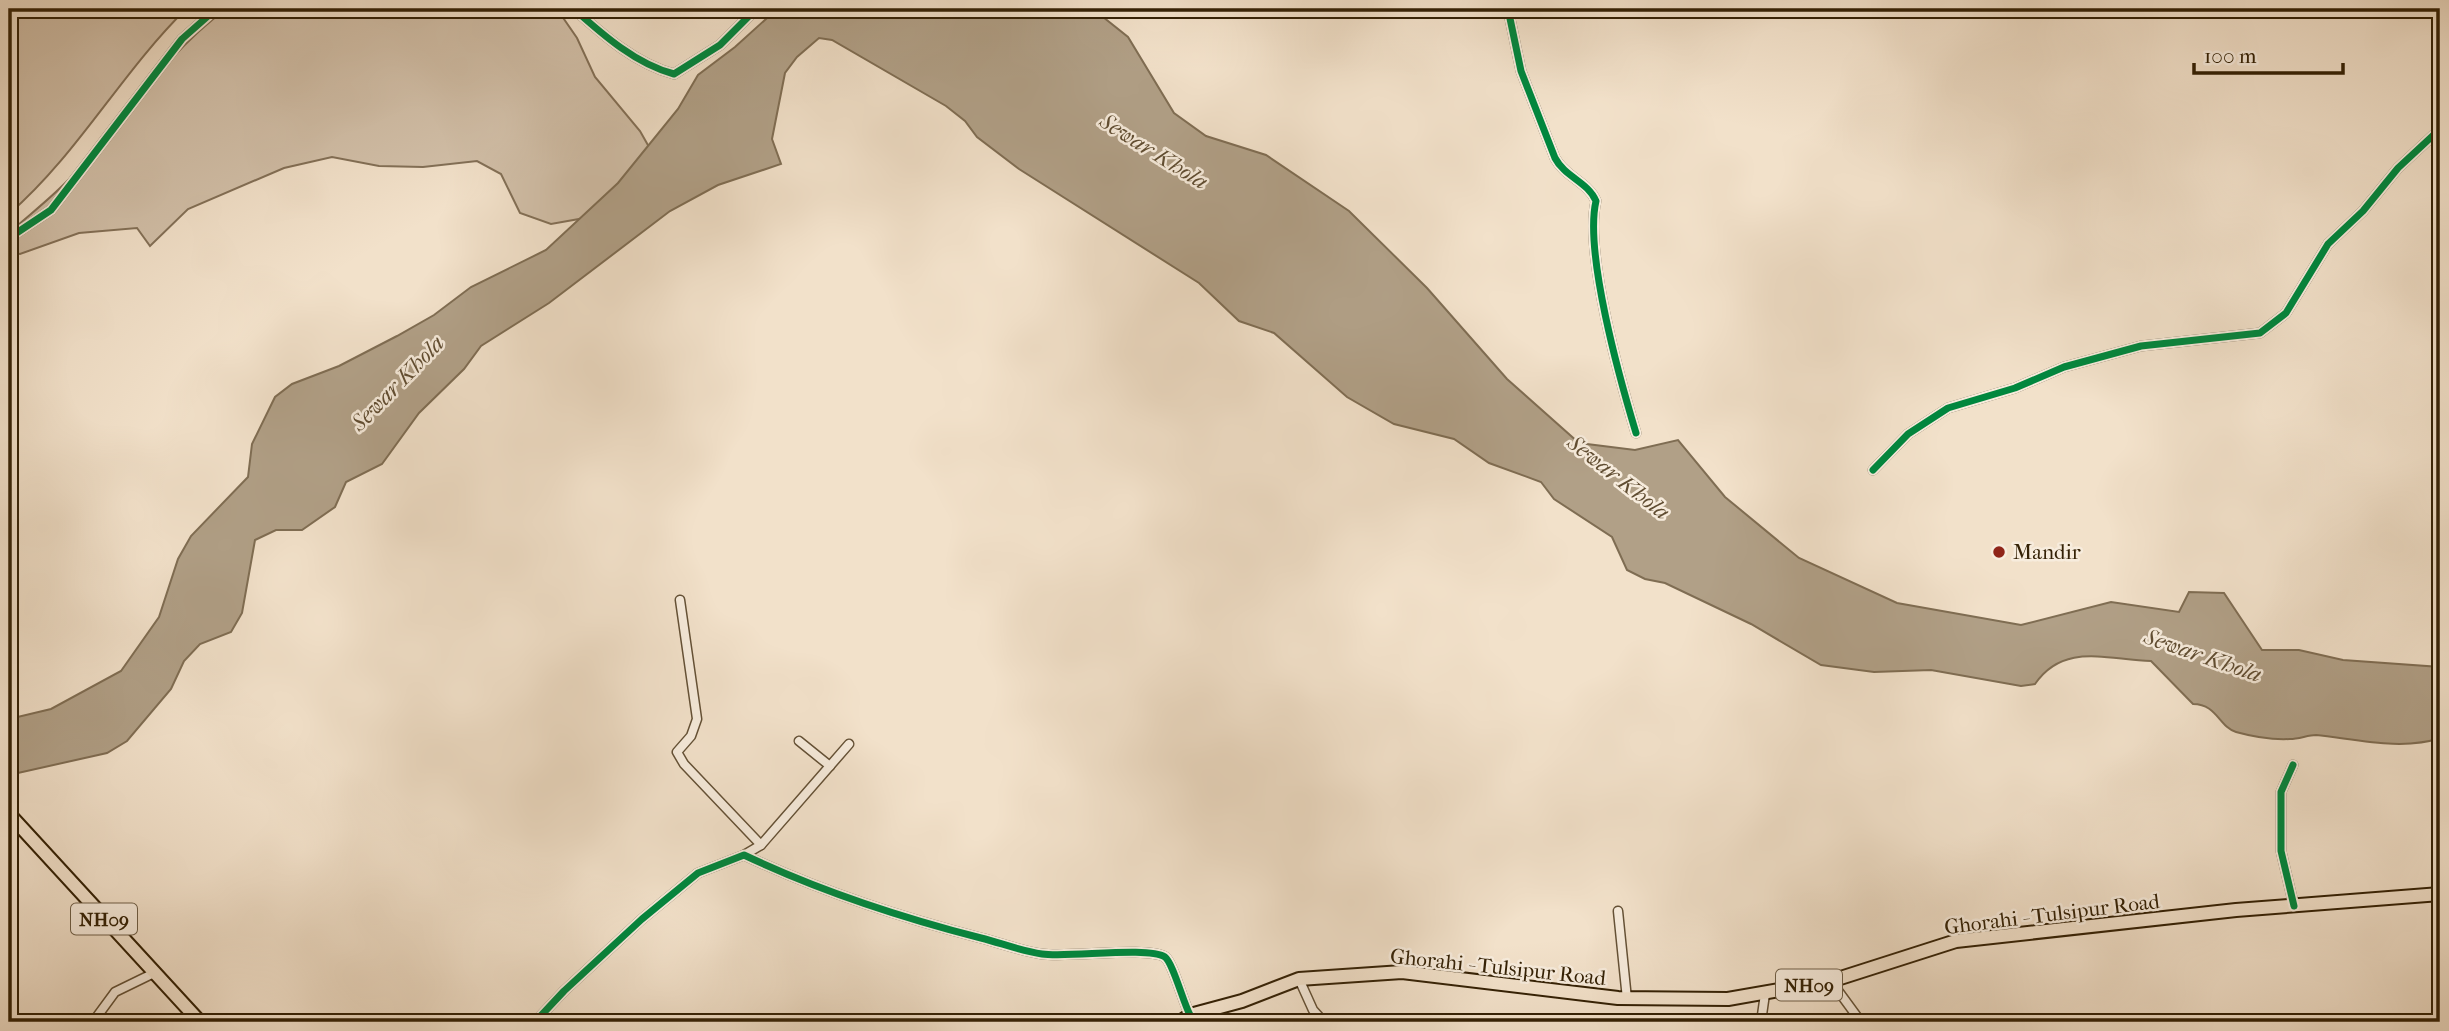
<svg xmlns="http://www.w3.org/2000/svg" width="2449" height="1031" font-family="'IM FELL French Canon',serif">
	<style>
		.green { fill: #d2c0a9; stroke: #837057; stroke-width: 2 }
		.water { fill: #b1a087; stroke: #7f6d53; stroke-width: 2 }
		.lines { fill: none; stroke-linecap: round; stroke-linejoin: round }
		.minor-casing { stroke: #645136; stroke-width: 11 }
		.primary-casing { stroke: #342105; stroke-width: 16 }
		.minor { stroke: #f7ecdd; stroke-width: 8 }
		.primary { stroke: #f2e1ca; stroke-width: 12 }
		.cycleway-casing { stroke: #f7ecdd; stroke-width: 11 }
		.cycleway { stroke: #00873e; stroke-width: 7 }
		.poi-dot { fill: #8f2418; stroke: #f7ecdd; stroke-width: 2.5 }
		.labels { text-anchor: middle; stroke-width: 5; stroke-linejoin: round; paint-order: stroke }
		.shield { fill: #f7ecdd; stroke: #6e5e46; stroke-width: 2 }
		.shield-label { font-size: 19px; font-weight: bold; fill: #342105 }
		.poi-label { font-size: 21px; fill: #342105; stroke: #f7ecdd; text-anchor: start }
		.street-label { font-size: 21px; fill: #342105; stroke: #f7ecdd }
		.water-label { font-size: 23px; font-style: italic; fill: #604d32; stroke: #f7ecdd }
	</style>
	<rect width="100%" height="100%" fill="#f2e1ca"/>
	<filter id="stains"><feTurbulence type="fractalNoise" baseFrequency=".00286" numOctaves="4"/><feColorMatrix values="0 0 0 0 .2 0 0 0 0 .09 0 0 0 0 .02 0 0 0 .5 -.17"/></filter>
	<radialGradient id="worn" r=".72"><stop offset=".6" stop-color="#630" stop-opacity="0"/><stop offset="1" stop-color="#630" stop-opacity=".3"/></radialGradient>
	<g class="green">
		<path d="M 9,9 L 186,9 C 121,73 78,154 9,214 Z"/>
		<path d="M 226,9 L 557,9 L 577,38 L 595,77 L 640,131 L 649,147 L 590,217 L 551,224 L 520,213 L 501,174 L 477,161 L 423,167 L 379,166 L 332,157 L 284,168 L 188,209 L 150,246 L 137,228 L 79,233 L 20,254 L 9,252 L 9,233 C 30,214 54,196 73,175 C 125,119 164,55 226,9 Z"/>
	</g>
	<path class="water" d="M 777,9 L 1093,9 L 1128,37 L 1174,113 L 1206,136 L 1266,155 L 1349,211 L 1427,288 L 1507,379 L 1579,443 L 1635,450 L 1678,440 L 1725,497 L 1799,558 L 1897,603 L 2021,625 L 2111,602 L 2179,612 L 2189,592 L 2224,593 L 2262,650 L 2299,650 L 2343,660 L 2440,667 L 2440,738 C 2402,751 2355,739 2316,735 C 2308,735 2299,739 2290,739 C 2271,740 2254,737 2236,732 C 2219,727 2217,704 2193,704 L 2151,661 C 2107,660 2064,642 2035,684 L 2021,686 L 1931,670 L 1874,672 L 1821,665 L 1751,624 L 1665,583 L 1645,579 L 1627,570 L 1612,537 L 1554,499 L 1541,482 L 1489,463 L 1454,439 L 1394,424 L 1347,397 L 1274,333 L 1239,321 L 1199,283 L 1019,169 L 977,137 L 965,121 L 946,106 L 832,40 L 819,38 L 797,57 L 785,73 L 772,139 L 781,164 L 718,185 L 670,211 L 549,303 L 481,346 L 464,369 L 419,413 L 382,464 L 346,482 L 335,507 L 302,530 L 276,530 L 255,540 L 242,613 L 231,632 L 200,644 L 184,661 L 171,689 L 127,741 L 107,753 L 9,775 L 9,719 L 51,709 L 121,671 L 159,617 L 178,559 L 191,536 L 248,477 L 252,444 L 275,397 L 292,384 L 339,366 L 397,336 L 434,315 L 471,287 L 546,250 L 618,183 L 678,109 L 698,75 L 735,47 Z"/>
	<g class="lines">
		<defs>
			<g id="minor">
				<path d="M 574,9 C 603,35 636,64 674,74 L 720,45 L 756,9"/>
				<path d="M 1508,9 L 1521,71 L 1555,158 C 1565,177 1588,182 1596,201 C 1584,252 1620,380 1636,433"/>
				<path d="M 9,238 L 51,210 L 182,39 L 216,9"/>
				<path d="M 1873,470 L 1908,434 L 1948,408 L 2015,388 L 2064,367 L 2141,346 L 2260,333 L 2286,313 L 2328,244 L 2363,211 L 2398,168 L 2440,129"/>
				<path d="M 680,600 L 697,719 L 691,736 L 677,752 L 684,764 L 761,845"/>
				<path d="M 799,741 L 830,766"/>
				<path d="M 2293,765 L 2281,792 L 2281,851 L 2294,906"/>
				<path d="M 744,855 L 761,845 L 849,744"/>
				<path d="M 1618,911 L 1627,999"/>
				<path d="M 1299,979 L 1313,1010 L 1324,1022"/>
				<path d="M 1831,981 L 1861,1022"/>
				<path d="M 93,1022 L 115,992 L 154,973"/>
				<path d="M 535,1022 L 564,991 L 642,919 L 698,873 L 744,855 C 820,891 899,917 981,938 C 1001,943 1021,951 1042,954 C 1069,958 1147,946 1165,957 C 1173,963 1183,1002 1190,1015"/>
				<path d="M 1761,1022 L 1765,994"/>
			</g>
			<g id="primary">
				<path d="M 9,814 L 200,1022"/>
				<path d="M 1180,1022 L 1190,1015 L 1242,1001 L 1299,979 L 1402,972 L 1618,998 L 1728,999 L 1831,981 L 1956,941 L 2236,910 L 2440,894"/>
			</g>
		</defs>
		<use href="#minor" class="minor-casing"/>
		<use href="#primary" class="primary-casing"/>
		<use href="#minor" class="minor"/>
		<use href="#primary" class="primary"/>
		<defs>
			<g id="cycleway">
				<path d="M 574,9 C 603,35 636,64 674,74 L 720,45 L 756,9"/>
				<path d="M 1508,9 L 1521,71 L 1555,158 C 1565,177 1588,182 1596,201 C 1584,252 1620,380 1636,433"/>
				<path d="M 9,238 L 51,210 L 182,39 L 216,9"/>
				<path d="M 1873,470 L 1908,434 L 1948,408 L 2015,388 L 2064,367 L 2141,346 L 2260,333 L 2286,313 L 2328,244 L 2363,211 L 2398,168 L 2440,129"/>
				<path d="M 2293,765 L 2281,792 L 2281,851 L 2294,906"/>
				<path d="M 535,1022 L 564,991 L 642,919 L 698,873 L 744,855 C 820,891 899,917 981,938 C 1001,943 1021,951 1042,954 C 1069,958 1147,946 1165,957 C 1173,963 1183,1002 1190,1015"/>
			</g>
		</defs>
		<use href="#cycleway" class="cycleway-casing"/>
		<use href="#cycleway" class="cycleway"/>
	</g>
	<circle class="poi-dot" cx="1999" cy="552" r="7"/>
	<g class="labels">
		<g class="shield">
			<rect x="71" y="903.5" width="66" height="31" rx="5"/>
			<rect x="1776" y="969.5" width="66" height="31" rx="5"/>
		</g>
		<g class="shield-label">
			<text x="104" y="926">NH09</text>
			<text x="1809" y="992">NH09</text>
		</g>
		<g class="poi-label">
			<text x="2013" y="559">Mandir</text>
		</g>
		<g class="street-label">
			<text transform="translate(2052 914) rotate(-7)" y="7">Ghorahi - Tulsipur Road</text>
			<text transform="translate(1498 967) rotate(6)" y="7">Ghorahi - Tulsipur Road</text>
		</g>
		<g class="water-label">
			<text transform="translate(1154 151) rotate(32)" y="8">Sewar Khola</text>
			<text transform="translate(397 383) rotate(-46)" y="8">Sewar Khola</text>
			<text transform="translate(1619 477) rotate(38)" y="8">Sewar Khola</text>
			<text transform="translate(2203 655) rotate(19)" y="8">Sewar Khola</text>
		</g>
	</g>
	<rect width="2449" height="1031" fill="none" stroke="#f2e1ca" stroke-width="35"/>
	<rect x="10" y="10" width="2428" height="1010" fill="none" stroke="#342105" stroke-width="3.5"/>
	<rect x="18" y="18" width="2414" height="996" fill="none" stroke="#342105" stroke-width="2"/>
	<path d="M2194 63v10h149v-10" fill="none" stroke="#342105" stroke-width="3.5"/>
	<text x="2204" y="63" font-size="21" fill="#342105" stroke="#f7ecdd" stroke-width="5" paint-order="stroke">100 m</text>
	<rect width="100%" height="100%" filter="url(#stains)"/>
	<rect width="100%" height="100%" fill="url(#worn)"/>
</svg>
